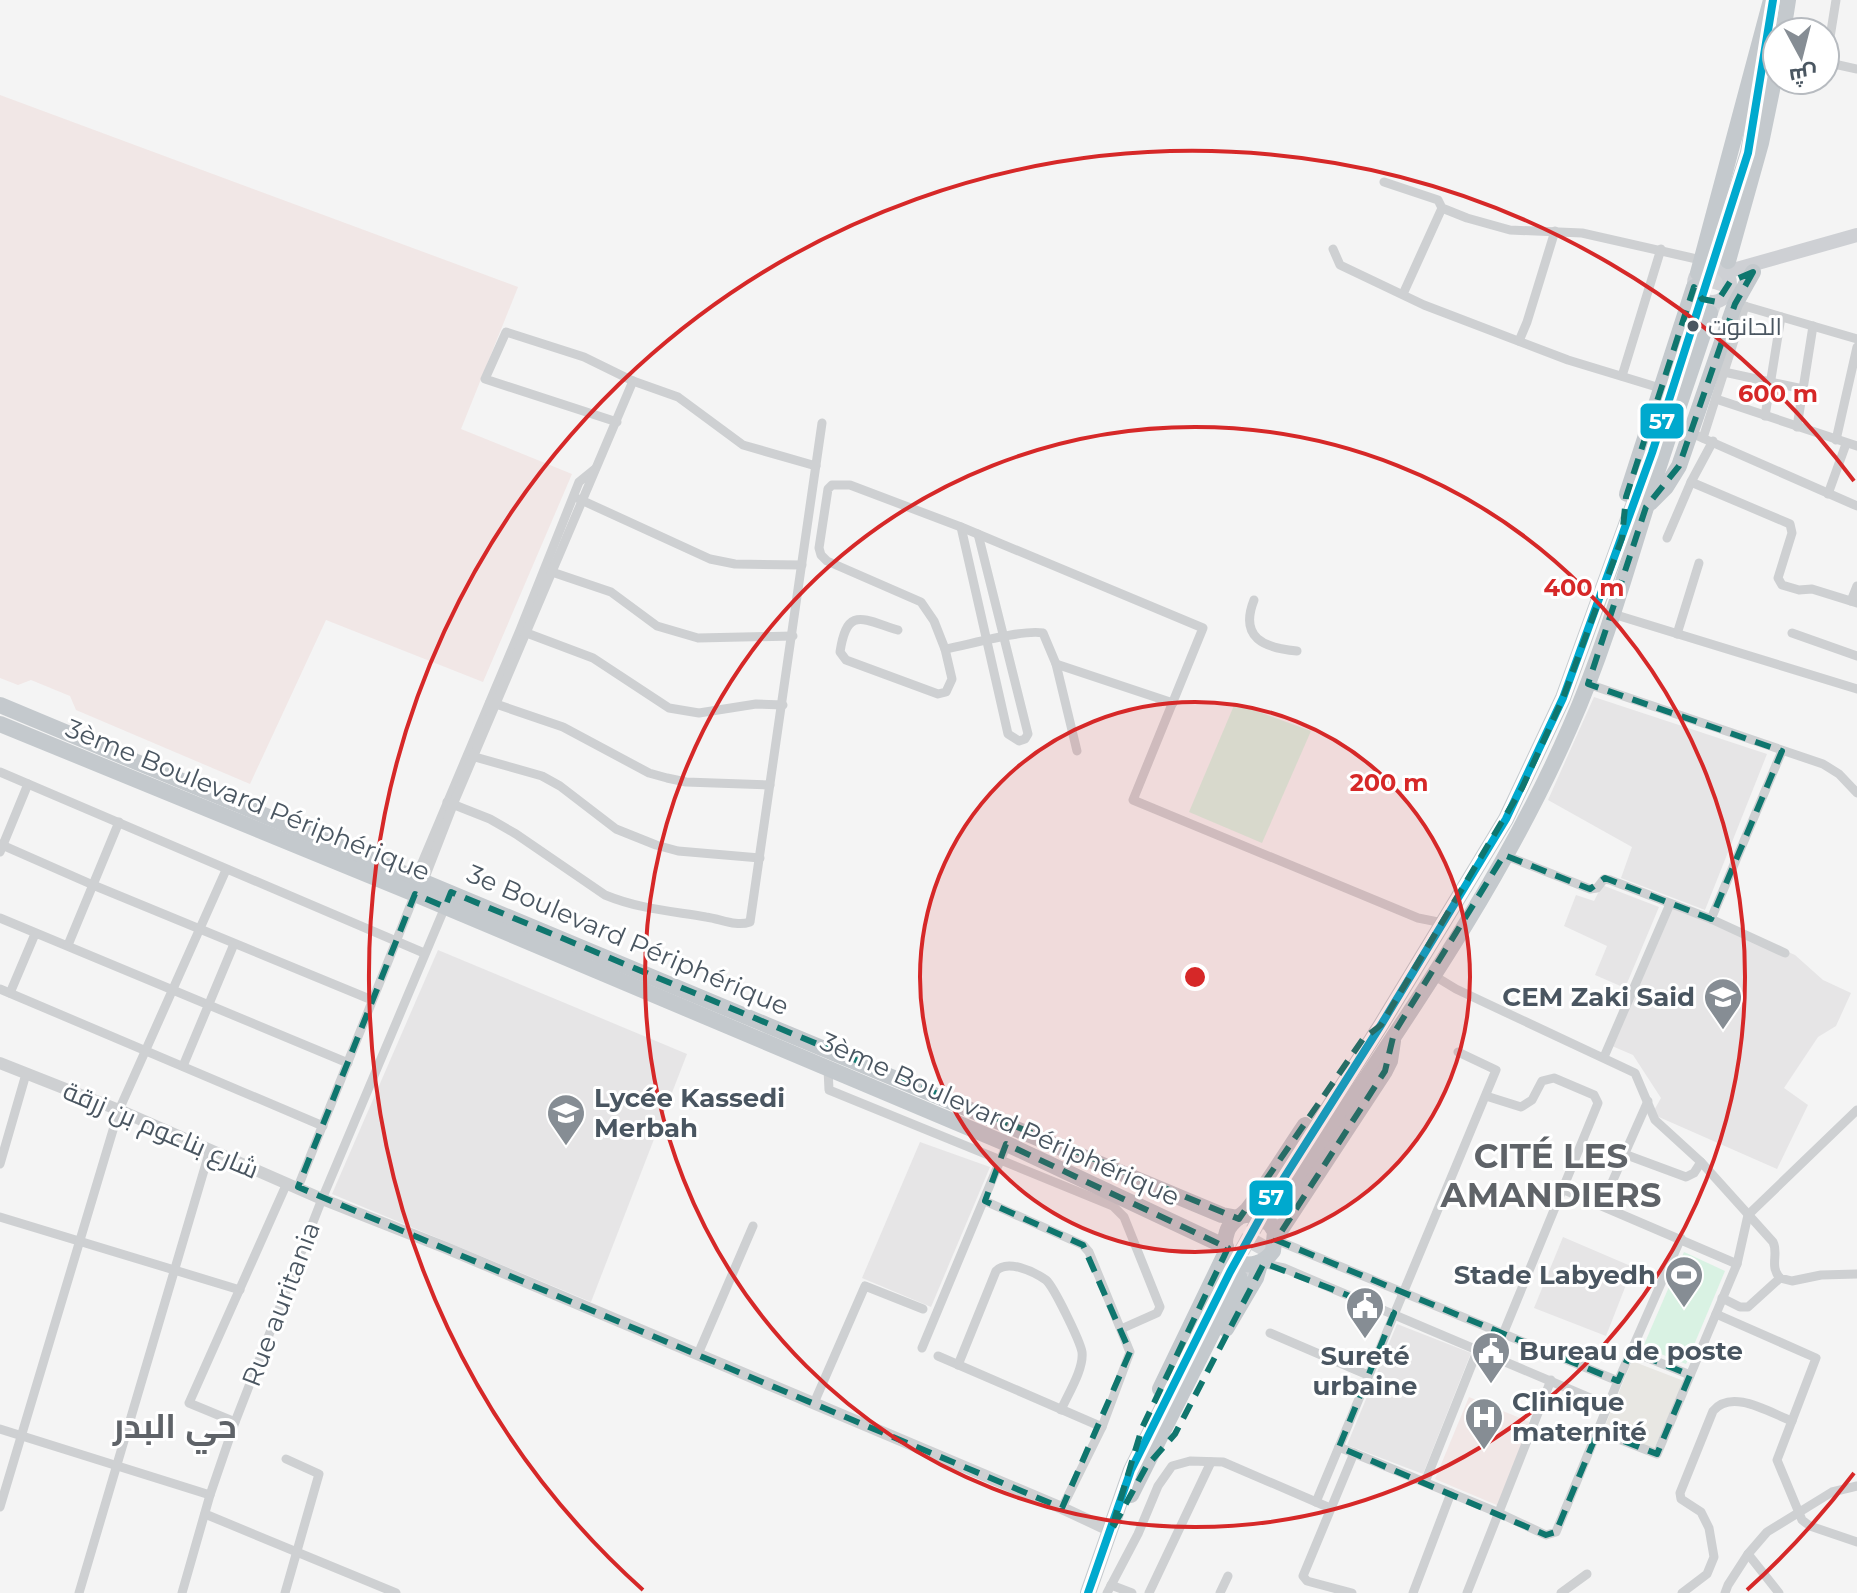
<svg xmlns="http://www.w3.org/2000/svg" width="1857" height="1593" font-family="Montserrat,Cairo,sans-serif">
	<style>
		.commercial { fill: #e8e7e3 }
		.education { fill: #e6e5e6 }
		.medical { fill: #f1e7e6 }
		.green { fill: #d9f2e3 }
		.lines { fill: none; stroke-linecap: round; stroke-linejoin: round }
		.trunk-tunnel { stroke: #d2d4d7; stroke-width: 16; stroke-dasharray: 16 8; stroke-linecap: butt }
		.minor { stroke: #ced0d2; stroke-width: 9 }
		.tertiary { stroke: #ced0d2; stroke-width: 12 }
		.secondary { stroke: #ced0d4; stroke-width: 14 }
		.trunk { stroke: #c4c9cd; stroke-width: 16 }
		.bus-1-casing { stroke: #fff; stroke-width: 14 }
		.bus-1 { stroke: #00a9ce; stroke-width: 8 }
		.marked { fill: none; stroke: #0f766e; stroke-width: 6; stroke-dasharray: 16 10; stroke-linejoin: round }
		.ring { fill: none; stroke: #d62828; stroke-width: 4 }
		.bus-dot { fill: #4a5661; stroke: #fff; stroke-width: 3 }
		.labels { text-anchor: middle; stroke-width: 6; stroke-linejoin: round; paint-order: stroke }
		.bus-label { font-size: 24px; fill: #4a5661; stroke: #fff; text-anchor: start }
		.street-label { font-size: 26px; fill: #4a5661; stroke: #fff }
		.poi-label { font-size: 26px; font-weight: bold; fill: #4a5661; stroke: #fff; text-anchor: start }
		.district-label { font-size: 34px; font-weight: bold; fill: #5f6368; stroke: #fff }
		.centre { fill: #d62828; stroke: #fff; stroke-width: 4 }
		.ring-label { font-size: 24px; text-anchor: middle; font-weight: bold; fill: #d62828; stroke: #fff; stroke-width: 6; stroke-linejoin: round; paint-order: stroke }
		.line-badge { stroke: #fff; stroke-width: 3 }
		.badge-label { font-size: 22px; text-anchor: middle; font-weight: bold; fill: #fff }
	</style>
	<rect width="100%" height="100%" fill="#f4f4f4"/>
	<path class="commercial" d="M 1632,1361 L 1684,1381 L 1654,1449 L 1604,1428 Z"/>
	<g class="education">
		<path d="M 1594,697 L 1767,754 L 1705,910 L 1621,878 L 1632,847 L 1548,800 Z"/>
		<path d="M 1602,885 L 1659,907 L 1625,988 L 1595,975 L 1607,946 L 1564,926 L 1576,895 L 1594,901 Z"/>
		<path d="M 1673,902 L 1795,955 L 1823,980 L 1851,993 L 1836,1026 L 1818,1037 L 1784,1088 L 1808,1105 L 1777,1169 L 1652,1114 L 1661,1098 L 1633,1055 L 1612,1046 Z"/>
		<path d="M 438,950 L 687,1054 L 591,1302 L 332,1194 Z"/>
		<path d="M 920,1142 L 990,1167 L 931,1307 L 862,1278 Z"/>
		<path d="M 1563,1237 L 1633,1267 L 1606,1336 L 1534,1308 Z"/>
		<path d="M 1397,1324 L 1471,1353 L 1423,1474 L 1347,1445 Z"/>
	</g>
	<g class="medical">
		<path d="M 0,95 L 518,287 L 461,429 L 572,474 L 483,682 L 326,620 L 250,784 L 76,710 L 70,696 L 31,680 L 18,685 L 0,678 Z"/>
		<path d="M 1469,1397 L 1532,1423 L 1499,1506 L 1435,1479 Z"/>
	</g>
	<g class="green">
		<path d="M 1235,703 L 1311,731 L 1262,843 L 1189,812 Z"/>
		<path d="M 1684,1252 L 1725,1271 L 1686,1364 L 1643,1347 Z"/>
	</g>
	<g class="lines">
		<g class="trunk-tunnel">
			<path d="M 1699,309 L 1715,257"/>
			<path d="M 1710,313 L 1728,261"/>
			<path d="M 1230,1272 L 1270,1200"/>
			<path d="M 1243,1273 L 1276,1213"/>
		</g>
		<g class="minor">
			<path d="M 1825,62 L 1857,69"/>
			<path d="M 1826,62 L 1836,0"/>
			<path d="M 1384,182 L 1438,200 L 1442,208 L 1467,218 L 1510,230 L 1582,233 L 1701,260"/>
			<path d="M 1333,249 L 1340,265 L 1424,305 L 1568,360 L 1660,388"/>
			<path d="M 1403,294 L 1442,208"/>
			<path d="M 1741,305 L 1857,339"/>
			<path d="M 1519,341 L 1527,322 L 1555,231"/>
			<path d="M 1724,372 L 1803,389"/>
			<path d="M 1622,376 L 1661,249"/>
			<path d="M 1716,399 L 1857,446"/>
			<path d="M 1765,416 L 1781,317"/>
			<path d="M 617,422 L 485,379 L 506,332 L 584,357 L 633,381 L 678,397 L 743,445 L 816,466"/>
			<path d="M 1797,427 L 1813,326"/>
			<path d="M 1691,433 L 1857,506"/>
			<path d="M 1703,438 L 1745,306"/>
			<path d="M 1836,440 L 1857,347"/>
			<path d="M 1691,482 L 1790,524 L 1792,533 L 1778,578 L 1782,585 L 1799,590 L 1812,589 L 1857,603"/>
			<path d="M 1828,494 L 1846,444"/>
			<path d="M 579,499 L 710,559 L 735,564 L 802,565"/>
			<path d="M 961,527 L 1008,734 L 1019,741 L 1025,739 L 1028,734 L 978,534"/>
			<path d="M 1667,538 L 1691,482 L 1713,441"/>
			<path d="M 549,571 L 611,592 L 657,626 L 698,638 L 793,636"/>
			<path d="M 1254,600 C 1239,638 1264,648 1297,651"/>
			<path d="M 1851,601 L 1857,586"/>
			<path d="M 1613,614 L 1857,689"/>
			<path d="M 898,630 C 862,619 847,606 840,652 L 846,660 L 938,694 L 946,692 L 952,679 L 945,649"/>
			<path d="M 524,632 L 593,658 L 669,708 L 699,713 L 756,704 L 783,705"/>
			<path d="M 1792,633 L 1857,656"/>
			<path d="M 1677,634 L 1699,563"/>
			<path d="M 1056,664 L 1173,703"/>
			<path d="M 1588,684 L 1823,764 L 1839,774 L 1857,793"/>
			<path d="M 490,702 L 563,727 L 649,773 L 667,778 L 686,782 L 770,785"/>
			<path d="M 1077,751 L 1056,664 L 1043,633 C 1023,629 968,645 945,649 L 934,621 L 921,602 L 827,561 L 821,555 L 819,548 L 828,489 L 832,485 L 850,485 L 961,527 L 1203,628 L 1133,800 L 1418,918 L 1443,923"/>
			<path d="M 468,755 L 542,776 L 560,786 L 616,829 L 656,845 L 678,851 L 760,858"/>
			<path d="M 0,772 L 424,953"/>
			<path d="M 447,802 L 490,819 L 516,834 L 605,895 C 639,909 671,911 706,917 C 721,919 736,927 750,922 L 822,423"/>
			<path d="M 0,844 L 93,885 L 372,1000"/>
			<path d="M 0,852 L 28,784"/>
			<path d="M 1504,855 L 1590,889 L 1597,888 L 1604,879 L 1610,880 L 1711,919 L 1785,953"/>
			<path d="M 416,877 L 520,630 L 579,482 L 595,469"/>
			<path d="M 424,880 L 455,800 L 633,381"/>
			<path d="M 0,918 L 348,1063"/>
			<path d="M 1711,919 L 1782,751"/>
			<path d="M 68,945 L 119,822"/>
			<path d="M 1433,975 L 1456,989 L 1635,1073 L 1655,1120 L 1701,1162 L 1773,1242 C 1779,1254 1769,1266 1780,1278 L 1792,1281 L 1821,1275 L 1857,1274"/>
			<path d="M 0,989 L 323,1126"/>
			<path d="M 10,993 L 35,934"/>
			<path d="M 1604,1057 L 1670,904"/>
			<path d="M 183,1066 L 234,944"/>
			<path d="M 828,1069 L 829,1090 L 1113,1206 L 1124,1217 L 1160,1307 L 1157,1313 L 1121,1329"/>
			<path d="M 1486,1096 L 1521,1107 L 1532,1100 L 1542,1081 L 1554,1078 L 1594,1095 L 1598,1103 L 1494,1356"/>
			<path d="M 1624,1154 L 1686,1177 L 1694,1173 L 1701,1162"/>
			<path d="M 0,1164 L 26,1074"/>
			<path d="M 298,1187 L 415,894"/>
			<path d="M 1562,1189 L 1737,1264 L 1657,1454 L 1598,1431"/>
			<path d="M 985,1201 L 1083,1245 L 1089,1252 L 1130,1352 L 1102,1427 L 1062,1508"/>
			<path d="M 1602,1205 L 1648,1101"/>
			<path d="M 0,1217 L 240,1290"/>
			<path d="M 1276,1240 L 1618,1381"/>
			<path d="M 1262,1263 L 1284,1268 L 1609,1406"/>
			<path d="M 1737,1264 L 1748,1215 L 1857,1110"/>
			<path d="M 1722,1298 L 1740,1307 L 1748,1307 L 1780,1278"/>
			<path d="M 1716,1314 L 1816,1358 L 1777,1460 L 1802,1520 L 1810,1526 L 1857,1542"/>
			<path d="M 1270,1333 L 1368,1375"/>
			<path d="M 922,1348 L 1007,1144"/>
			<path d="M 1631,1351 L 1690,1375"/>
			<path d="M 698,1354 L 753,1226"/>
			<path d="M 938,1356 L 1102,1427"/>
			<path d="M 958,1365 L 996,1271 C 1007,1259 1033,1271 1046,1280 C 1054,1287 1080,1341 1082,1352 C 1084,1369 1068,1394 1061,1410"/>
			<path d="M 814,1403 L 865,1286 L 923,1309"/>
			<path d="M 235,1422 L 189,1403 L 287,1183"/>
			<path d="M 0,1429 L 210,1495"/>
			<path d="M 1339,1447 L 1499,1513 L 1546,1535 L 1556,1532 L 1618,1381 L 1681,1238"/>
			<path d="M 1425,1482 L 1478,1349"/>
			<path d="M 1316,1502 L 1496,1070 L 1458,1052"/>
			<path d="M 0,1507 L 119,1110 L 226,870"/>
			<path d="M 205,1514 L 396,1593"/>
			<path d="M 1748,1554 L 1779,1593"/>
			<path d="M 1111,1585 L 1132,1593"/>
			<path d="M 79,1593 L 210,1150"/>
			<path d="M 182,1593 L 210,1495 L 235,1422 L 322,1199 L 445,907"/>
			<path d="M 285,1593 L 319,1474 L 286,1459"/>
			<path d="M 1107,1593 L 1138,1534 L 1158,1486 L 1172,1466 L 1190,1461 L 1223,1462 L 1330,1508"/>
			<path d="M 1149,1593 L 1211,1462"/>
			<path d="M 1220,1593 L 1228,1576"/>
			<path d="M 1352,1593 L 1307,1581 L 1303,1576 L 1354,1453"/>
			<path d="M 1413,1593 L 1451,1493"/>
			<path d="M 1467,1593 L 1551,1380"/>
			<path d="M 1561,1593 L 1587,1574"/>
			<path d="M 1682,1593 L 1707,1574 L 1714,1557 L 1709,1528 L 1701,1512 L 1681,1499 L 1680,1493 L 1713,1411 C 1732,1388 1770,1413 1792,1421"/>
			<path d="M 1725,1593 L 1728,1585 L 1748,1554 L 1767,1532 L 1832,1492 L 1857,1486"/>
		</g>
		<path class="tertiary" d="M 0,1063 L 119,1110 L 322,1199 L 446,1248 L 1062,1508 L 1111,1531"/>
		<g class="secondary">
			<circle cx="1712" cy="284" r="18"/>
			<path d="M 1726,272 L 1857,235"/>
		</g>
		<g class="trunk">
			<path d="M 1783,32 L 1788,0"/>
			<path d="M 1715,257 L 1748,153 L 1765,57"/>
			<path d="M 1728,261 L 1761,143 L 1777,66"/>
			<path d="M 1698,273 L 1771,0"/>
			<path d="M 1665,414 L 1699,309"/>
			<path d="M 1627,494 L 1694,287"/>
			<path d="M 1650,503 L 1666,487 L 1679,466 L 1735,304 L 1753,272"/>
			<path d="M 0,705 L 1222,1215 L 1238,1218"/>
			<path d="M 0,724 L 415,894 L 1007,1144 L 1226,1247"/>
			<path d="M 1270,1200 L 1381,1025 L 1506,819 L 1563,698 L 1650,459"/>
			<path d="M 1279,1209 C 1381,1053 1495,899 1570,727 C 1603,653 1625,575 1649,498 C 1668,436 1690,375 1710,313"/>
			<path d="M 1241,1216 C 1256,1212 1268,1218 1275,1232 L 1273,1251 C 1255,1277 1216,1262 1227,1232 C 1230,1221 1241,1217 1248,1209 C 1268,1183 1286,1153 1305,1125"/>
			<path d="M 1276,1237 L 1385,1071 L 1390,1061 L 1393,1041"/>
			<path d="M 1226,1329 L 1256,1278 L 1260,1264"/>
			<path d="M 1160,1389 L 1227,1250"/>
			<path d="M 1131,1495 L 1240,1278"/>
			<path d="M 1088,1593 L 1131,1470 L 1230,1272"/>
		</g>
		<defs>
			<path id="bus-1" d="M 1088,1593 L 1131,1470 L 1230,1272 L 1270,1200 L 1381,1025 L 1506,819 L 1563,698 L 1652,453 L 1748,153 L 1773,0"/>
		</defs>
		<use href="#bus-1" class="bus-1-casing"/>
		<use href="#bus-1" class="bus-1"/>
	</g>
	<path class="marked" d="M 1753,272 L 1735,304 L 1679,466 L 1646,507 L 1588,684 L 1782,751 L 1711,919 L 1605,878 L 1590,889 L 1504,855 L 1394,1033 L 1385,1071 L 1276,1240 L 1618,1381 L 1631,1351 L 1690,1375 L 1657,1454 L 1598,1431 L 1556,1532 L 1546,1535 L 1339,1447 L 1394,1313 L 1264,1263 L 1175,1434 L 1146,1467 L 1111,1531 L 1142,1428 L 1228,1248 L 1006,1144 L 985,1201 L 1083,1245 L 1130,1352 L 1062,1508 L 298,1187 L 415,894 L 445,907 L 451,892 L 1239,1219 L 1363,1039 L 1381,1025 L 1522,788 L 1563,698 L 1622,538 L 1626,497 L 1694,287 L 1702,299 L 1717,302 L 1730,282 Z"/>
	<circle cx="1195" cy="977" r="275" fill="#d62828" fill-opacity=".12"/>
	<g class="ring">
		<circle cx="1195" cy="977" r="275"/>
		<circle cx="1195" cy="977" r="550"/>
		<path d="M1854 1473A825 825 0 0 1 1747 1590M643 1590A825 825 0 1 1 1854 481"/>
	</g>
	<defs>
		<symbol id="school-pin" viewBox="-11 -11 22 30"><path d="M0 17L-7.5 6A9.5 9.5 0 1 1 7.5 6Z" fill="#868d94" stroke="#fff"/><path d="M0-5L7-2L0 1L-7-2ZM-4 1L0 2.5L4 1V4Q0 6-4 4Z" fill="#fff"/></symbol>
		<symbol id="stadium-pin" viewBox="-11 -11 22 30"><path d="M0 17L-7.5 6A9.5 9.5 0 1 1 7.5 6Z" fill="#868d94" stroke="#fff"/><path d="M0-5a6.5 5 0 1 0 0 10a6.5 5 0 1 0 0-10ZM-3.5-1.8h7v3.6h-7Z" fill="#fff"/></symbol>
		<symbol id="civic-pin" viewBox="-11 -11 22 30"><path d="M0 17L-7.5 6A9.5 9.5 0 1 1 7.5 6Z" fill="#868d94" stroke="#fff"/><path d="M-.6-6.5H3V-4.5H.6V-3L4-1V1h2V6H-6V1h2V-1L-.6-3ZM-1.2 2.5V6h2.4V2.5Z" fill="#fff"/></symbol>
		<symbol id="hospital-pin" viewBox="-11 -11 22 30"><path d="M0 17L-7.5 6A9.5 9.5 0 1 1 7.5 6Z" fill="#868d94" stroke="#fff"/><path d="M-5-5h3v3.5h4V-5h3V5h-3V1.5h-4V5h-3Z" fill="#fff"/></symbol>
	</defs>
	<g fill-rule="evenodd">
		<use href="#school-pin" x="1701" y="975" width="44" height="60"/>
		<use href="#school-pin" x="544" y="1091" width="44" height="60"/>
		<use href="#stadium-pin" x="1662" y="1253" width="44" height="60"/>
		<use href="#civic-pin" x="1343" y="1284" width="44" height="60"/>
		<use href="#civic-pin" x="1469" y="1329" width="44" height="60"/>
		<use href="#hospital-pin" x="1462" y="1395" width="44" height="60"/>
	</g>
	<circle class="bus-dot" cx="1693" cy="326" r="7"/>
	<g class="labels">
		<g class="bus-label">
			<text x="1708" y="335">الحانوت</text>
		</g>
		<g class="street-label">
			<text transform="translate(248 800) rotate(22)" y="9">3ème Boulevard Périphérique</text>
			<text transform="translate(628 940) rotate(23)" y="9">3e Boulevard Périphérique</text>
			<text transform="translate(1000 1119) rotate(24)" y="9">3ème Boulevard Périphérique</text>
			<text transform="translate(161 1130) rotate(23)" y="9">شارع بناعوم بن زرقة</text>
			<text transform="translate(281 1304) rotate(-69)" y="9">Rue auritania</text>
		</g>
		<g class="poi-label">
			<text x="1695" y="1006" text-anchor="end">CEM Zaki Said</text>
			<text x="594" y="1107">Lycée Kassedi<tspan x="594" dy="30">Merbah</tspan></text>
			<text x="1656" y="1284" text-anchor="end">Stade Labyedh</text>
			<text x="1519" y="1360">Bureau de poste</text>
			<text x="1365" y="1365" text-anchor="middle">Sureté<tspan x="1365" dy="30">urbaine</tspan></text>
			<text x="1512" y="1411">Clinique<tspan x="1512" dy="30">maternité</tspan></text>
		</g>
		<g class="district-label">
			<text x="1551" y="1168">CITÉ LES<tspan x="1551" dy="39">AMANDIERS</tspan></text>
			<text x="175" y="1438">حي البدر</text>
		</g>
	</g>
	<circle cx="1195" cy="977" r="12" class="centre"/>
	<g class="ring-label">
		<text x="1778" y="402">600 m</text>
		<text x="1584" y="596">400 m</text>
		<text x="1389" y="791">200 m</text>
	</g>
	<g class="line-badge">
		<rect x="1639" y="402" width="46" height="38" rx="8" fill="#00a9ce"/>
		<rect x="1248" y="1179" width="46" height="38" rx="8" fill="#00a9ce"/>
	</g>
	<g class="badge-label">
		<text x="1662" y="429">57</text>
		<text x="1271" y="1205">57</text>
	</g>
	<g transform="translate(1801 56) rotate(173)"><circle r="38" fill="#ffffff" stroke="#b7bbc0" stroke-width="2"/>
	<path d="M0-6L14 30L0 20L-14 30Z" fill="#868d94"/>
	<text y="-12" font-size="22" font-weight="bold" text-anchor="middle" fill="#4a5661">ش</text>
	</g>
</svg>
